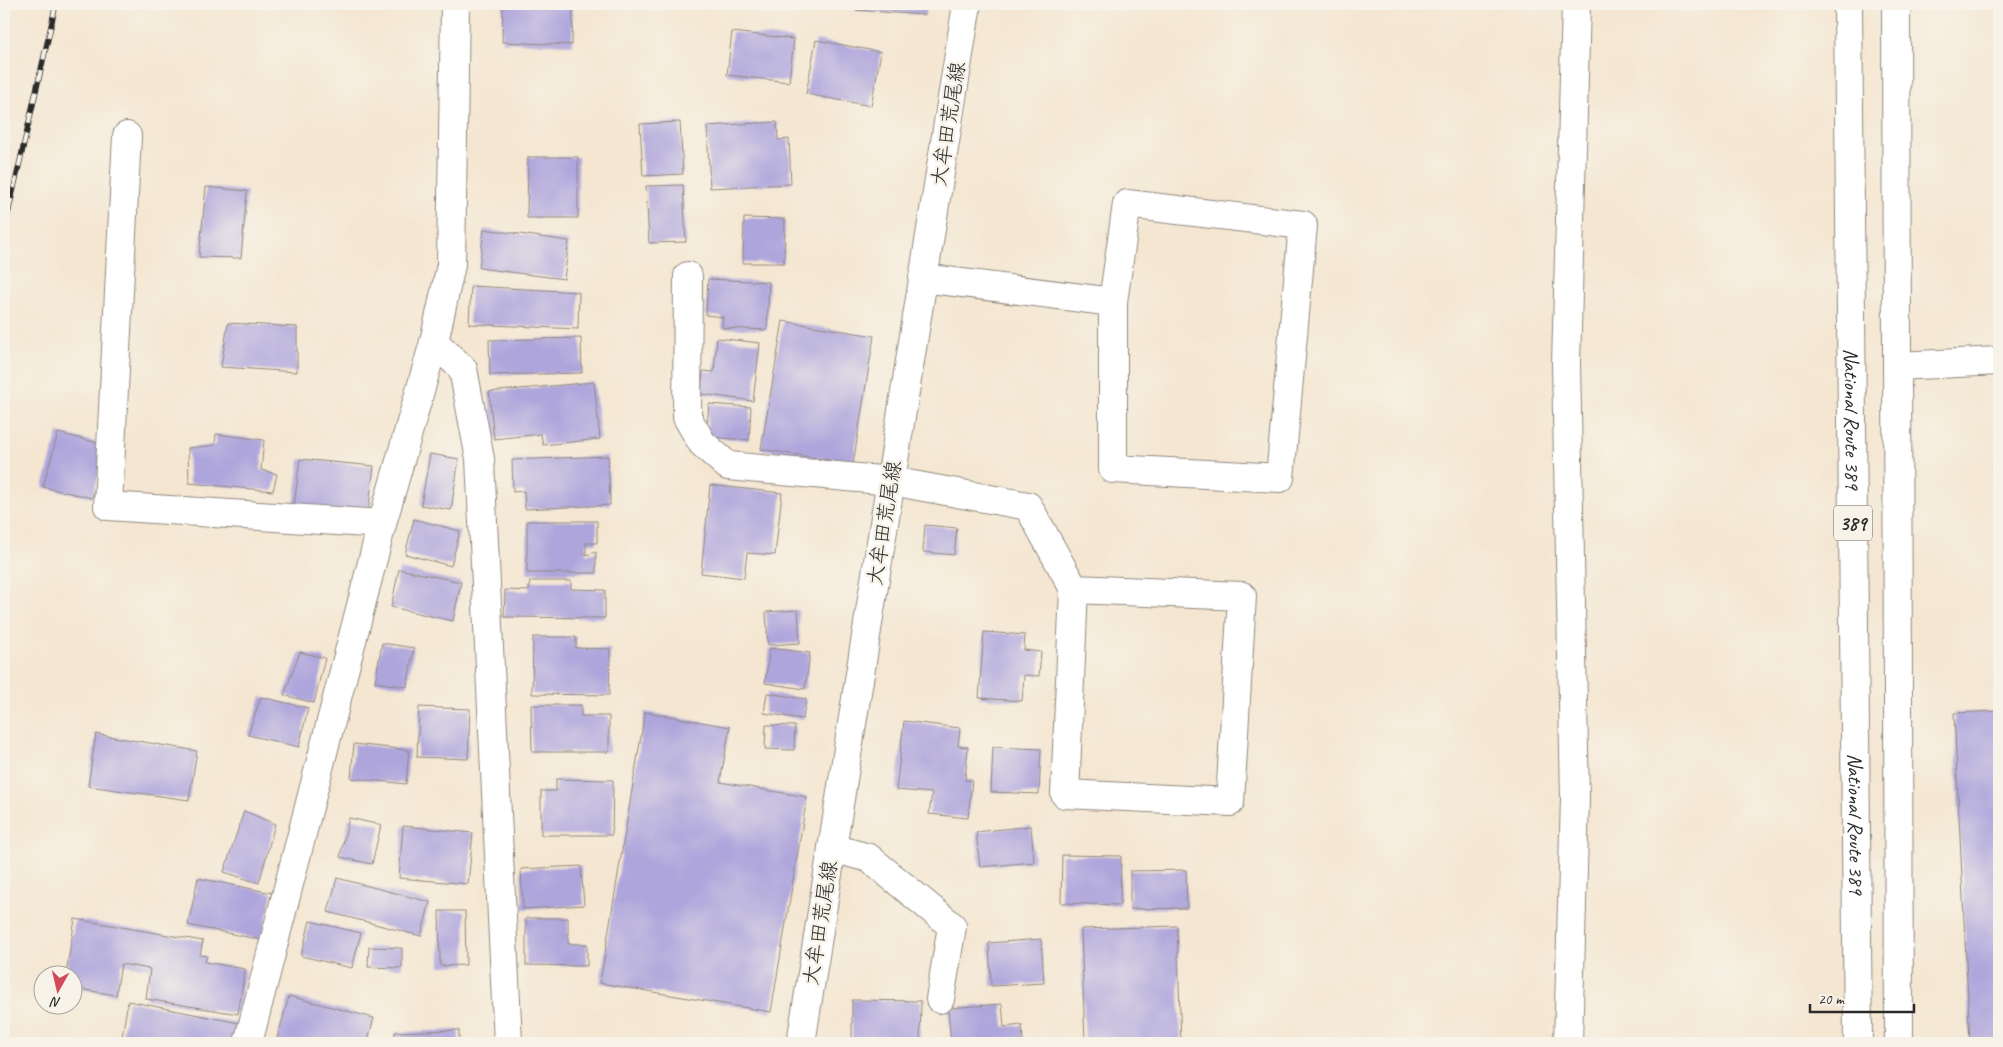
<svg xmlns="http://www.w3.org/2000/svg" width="2003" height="1047" font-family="Caveat,'Klee One',sans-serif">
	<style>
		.building { fill: #aea5dc }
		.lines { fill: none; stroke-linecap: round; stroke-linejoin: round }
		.minor-casing { stroke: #90887e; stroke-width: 30 }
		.major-casing { stroke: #90887e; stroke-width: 30 }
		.highway-casing { stroke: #90887e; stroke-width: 30 }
		.minor { stroke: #fff; stroke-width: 28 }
		.major { stroke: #fff; stroke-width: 28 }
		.highway { stroke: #fff; stroke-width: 28 }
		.rail-casing { stroke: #2b2b2b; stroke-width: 5.5 }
		.rail { stroke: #f7f3e8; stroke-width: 4; stroke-dasharray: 11; stroke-linecap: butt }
		.labels { text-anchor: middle; stroke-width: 5; stroke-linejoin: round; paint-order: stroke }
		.shield { fill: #f7f3e8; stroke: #686764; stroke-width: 1 }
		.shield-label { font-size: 20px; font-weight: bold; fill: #2b2b2b }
		.street-label { font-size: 21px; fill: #2b2b2b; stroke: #f7f3e8 }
	</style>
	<rect width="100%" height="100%" fill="#f7f3e8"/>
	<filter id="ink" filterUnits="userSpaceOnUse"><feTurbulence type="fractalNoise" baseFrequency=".02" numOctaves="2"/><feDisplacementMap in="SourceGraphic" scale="10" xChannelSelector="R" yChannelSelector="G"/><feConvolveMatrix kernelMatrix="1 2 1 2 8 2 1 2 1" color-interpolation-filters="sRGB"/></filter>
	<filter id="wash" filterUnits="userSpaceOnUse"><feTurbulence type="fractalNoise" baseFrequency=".0096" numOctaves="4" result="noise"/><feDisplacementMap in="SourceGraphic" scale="20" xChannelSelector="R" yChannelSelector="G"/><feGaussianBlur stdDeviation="1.12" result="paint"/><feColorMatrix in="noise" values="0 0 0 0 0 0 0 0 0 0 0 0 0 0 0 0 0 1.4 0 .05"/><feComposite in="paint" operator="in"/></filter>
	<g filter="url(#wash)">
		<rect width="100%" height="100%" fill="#f4e6d1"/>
		<g id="blocks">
			<g class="building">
				<path d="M 503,4 L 573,4 L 572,45 L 502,42 Z"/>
				<path d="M 856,4 L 925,4 L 925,15 L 855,10 Z"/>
				<path d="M 732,32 L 794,39 L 789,82 L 727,75 Z"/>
				<path d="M 816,40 L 881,52 L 871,106 L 806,94 Z"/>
				<path d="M 680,122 L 683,174 L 643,176 L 640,124 Z"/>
				<path d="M 777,122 L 778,140 L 789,139 L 791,184 L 710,188 L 707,126 Z"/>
				<path d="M 528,157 L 578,157 L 578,218 L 527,218 Z"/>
				<path d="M 683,185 L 686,242 L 649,243 L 646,186 Z"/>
				<path d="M 206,187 L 247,191 L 241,258 L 199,257 Z"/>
				<path d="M 744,218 L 785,219 L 784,263 L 743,263 Z"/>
				<path d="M 484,229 L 569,241 L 564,279 L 479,268 Z"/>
				<path d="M 708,279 L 769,282 L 767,330 L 722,328 L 723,317 L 706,315 Z"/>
				<path d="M 471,286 L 579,292 L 578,329 L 469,324 Z"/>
				<path d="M 783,321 L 874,336 L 853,464 L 761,449 Z"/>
				<path d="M 228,323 L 297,327 L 297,372 L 221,367 Z"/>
				<path d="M 581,338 L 582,373 L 490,375 L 489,340 Z"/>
				<path d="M 717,338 L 760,343 L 753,401 L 701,394 L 703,371 L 714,372 Z"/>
				<path d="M 594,382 L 600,439 L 543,445 L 541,434 L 494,439 L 489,392 Z"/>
				<path d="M 709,404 L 751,407 L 749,440 L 706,437 Z"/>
				<path d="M 58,433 L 107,445 L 92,498 L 43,487 Z"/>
				<path d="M 216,434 L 264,440 L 261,470 L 277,474 L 273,491 L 189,483 L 188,448 L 215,445 Z"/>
				<path d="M 430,454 L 459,459 L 451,510 L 421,505 Z"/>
				<path d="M 608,456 L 610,505 L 525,509 L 524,491 L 513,492 L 512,460 Z"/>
				<path d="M 300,459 L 374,466 L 368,514 L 294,506 Z"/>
				<path d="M 710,485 L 782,493 L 775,555 L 747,553 L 744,578 L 701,573 Z"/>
				<path d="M 414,519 L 460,531 L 451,566 L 405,554 Z"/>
				<path d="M 527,521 L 597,521 L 597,543 L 586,543 L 586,555 L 596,552 L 596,573 L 527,573 Z"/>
				<path d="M 925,525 L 957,528 L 954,555 L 923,552 Z"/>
				<path d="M 399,569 L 461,582 L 453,621 L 391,607 Z"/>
				<path d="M 530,581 L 571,581 L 571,589 L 605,590 L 605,618 L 504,617 L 505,590 L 529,591 Z"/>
				<path d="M 798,610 L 800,643 L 768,645 L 766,612 Z"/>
				<path d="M 984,632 L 1025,635 L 1024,650 L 1041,652 L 1039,676 L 1024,675 L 1022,701 L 979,698 Z"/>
				<path d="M 533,637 L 576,637 L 576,648 L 610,649 L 609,695 L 532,694 Z"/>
				<path d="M 382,643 L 414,648 L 407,687 L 375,682 Z"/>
				<path d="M 770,648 L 810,653 L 805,689 L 765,683 Z"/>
				<path d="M 300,652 L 325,658 L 314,703 L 284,695 Z"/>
				<path d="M 767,693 L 806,699 L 803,719 L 764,713 Z"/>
				<path d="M 261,697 L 308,708 L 299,747 L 248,735 Z"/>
				<path d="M 531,705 L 581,705 L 581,716 L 609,716 L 609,752 L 532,752 Z"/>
				<path d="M 419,707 L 470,709 L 468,759 L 417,757 Z"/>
				<path d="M 1999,711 L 1999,1043 L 1970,1043 L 1954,713 Z"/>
				<path d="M 645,712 L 730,727 L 720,782 L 807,797 L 771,1012 L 600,983 Z"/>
				<path d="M 904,721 L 960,728 L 958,746 L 968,747 L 965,780 L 972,780 L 968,818 L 929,814 L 932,793 L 896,790 Z"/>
				<path d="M 766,725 L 795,726 L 794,750 L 765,749 Z"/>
				<path d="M 96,734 L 197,751 L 189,800 L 88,786 Z"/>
				<path d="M 354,744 L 409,750 L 406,784 L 351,778 Z"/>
				<path d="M 993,747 L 1041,749 L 1039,794 L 991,792 Z"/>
				<path d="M 556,779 L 613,780 L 612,835 L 541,835 L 541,791 L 556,791 Z"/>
				<path d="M 244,811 L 275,824 L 259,883 L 224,872 Z"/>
				<path d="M 349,818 L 381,825 L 372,864 L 340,857 Z"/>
				<path d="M 403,826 L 473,833 L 468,884 L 399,878 Z"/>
				<path d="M 1031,826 L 1034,862 L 980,867 L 976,832 Z"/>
				<path d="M 1062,855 L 1121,856 L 1120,905 L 1061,903 Z"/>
				<path d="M 581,866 L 584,905 L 523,909 L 521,869 Z"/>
				<path d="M 1186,870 L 1187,908 L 1130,909 L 1130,871 Z"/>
				<path d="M 198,878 L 272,893 L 262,940 L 188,925 Z"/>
				<path d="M 337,878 L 430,902 L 421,936 L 328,912 Z"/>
				<path d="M 439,911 L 465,911 L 466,965 L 440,966 Z"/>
				<path d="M 526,918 L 568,918 L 568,944 L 587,944 L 587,966 L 526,965 Z"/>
				<path d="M 75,919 L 203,941 L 200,955 L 207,956 L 205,962 L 245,969 L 238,1014 L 146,999 L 150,969 L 121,964 L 116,995 L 72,988 L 72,974 L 66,974 Z"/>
				<path d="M 310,921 L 361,933 L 352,968 L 301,956 Z"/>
				<path d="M 1177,926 L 1181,1043 L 1085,1043 L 1081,929 Z"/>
				<path d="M 1041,939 L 1044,983 L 991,986 L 989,943 Z"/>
				<path d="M 369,947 L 402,948 L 402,968 L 368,967 Z"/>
				<path d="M 289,996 L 374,1018 L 367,1043 L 276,1043 Z"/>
				<path d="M 852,1000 L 921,1001 L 920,1043 L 852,1043 Z"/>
				<path d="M 128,1001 L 239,1023 L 235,1043 L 121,1043 Z"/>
				<path d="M 1002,1004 L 1004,1027 L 1022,1025 L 1023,1043 L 951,1043 L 948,1008 Z"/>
				<path d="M 459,1030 L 459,1043 L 395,1043 L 395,1032 Z"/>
			</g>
		</g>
	</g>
	<g filter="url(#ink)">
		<use href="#blocks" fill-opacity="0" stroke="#90887e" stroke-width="1"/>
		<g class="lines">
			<defs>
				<g id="minor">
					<path d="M 127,136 L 108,506 L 382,524"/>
					<path d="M 688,276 L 687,417 L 702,443 L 728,466 L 891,481 L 1028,506 L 1074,589 L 1242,596 L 1230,802 L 1065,794 L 1074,589"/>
					<path d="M 923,278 L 1113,302 L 1127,204 L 1303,225 L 1280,478 L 1113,469 L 1113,302"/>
					<path d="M 434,342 L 463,369 L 480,459 L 508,1043"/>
					<path d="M 1897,366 L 1999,361"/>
					<path d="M 832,848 L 869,858 L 952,926 L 940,999"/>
					<path d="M 248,1043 L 382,524 L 434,342 L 451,265 L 455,4"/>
					<path d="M 1568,1043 L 1575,798 L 1566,364 L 1576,4"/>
				</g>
				<path id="major" d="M 801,1043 L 967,4"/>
				<g id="highway">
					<path id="s1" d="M 1848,4 L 1858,1043"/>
					<path d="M 1896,4 L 1899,1043"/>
				</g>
			</defs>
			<use href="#minor" class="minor-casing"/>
			<use href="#major" class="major-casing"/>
			<use href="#highway" class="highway-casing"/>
			<use href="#minor" class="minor"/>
			<use href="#major" class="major"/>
			<use href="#highway" class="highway"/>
			<defs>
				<path id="rail" d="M 4,231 L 56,4"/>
			</defs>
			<use href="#rail" class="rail-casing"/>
			<use href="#rail" class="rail"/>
		</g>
	</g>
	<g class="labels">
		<rect class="shield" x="1834" y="505.5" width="38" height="35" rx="4"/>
		<g class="shield-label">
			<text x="1853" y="530">389</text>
		</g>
		<g class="street-label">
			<text transform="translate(948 124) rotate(-81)" y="7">大牟田荒尾線</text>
			<text dy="7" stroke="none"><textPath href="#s1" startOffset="415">National Route 389</textPath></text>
			<text transform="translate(884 523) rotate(-81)" y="7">大牟田荒尾線</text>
			<text dy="7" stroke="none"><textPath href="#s1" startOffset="820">National Route 389</textPath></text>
			<text transform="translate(820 923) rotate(-81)" y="7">大牟田荒尾線</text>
		</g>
	</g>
	<rect width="2003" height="1047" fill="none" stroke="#f7f3e8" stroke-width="20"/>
	<g transform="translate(58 990) rotate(188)"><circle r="24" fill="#f7f3e8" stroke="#a5a39c"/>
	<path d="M0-4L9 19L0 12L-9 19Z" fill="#d1495b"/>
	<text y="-8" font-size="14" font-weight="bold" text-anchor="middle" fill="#2b2b2b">N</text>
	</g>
	<path d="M1810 1004v8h104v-8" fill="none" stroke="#2b2b2b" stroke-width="2.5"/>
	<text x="1818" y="1004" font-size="15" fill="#2b2b2b" stroke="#f7f3e8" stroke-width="4" paint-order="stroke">20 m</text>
</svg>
